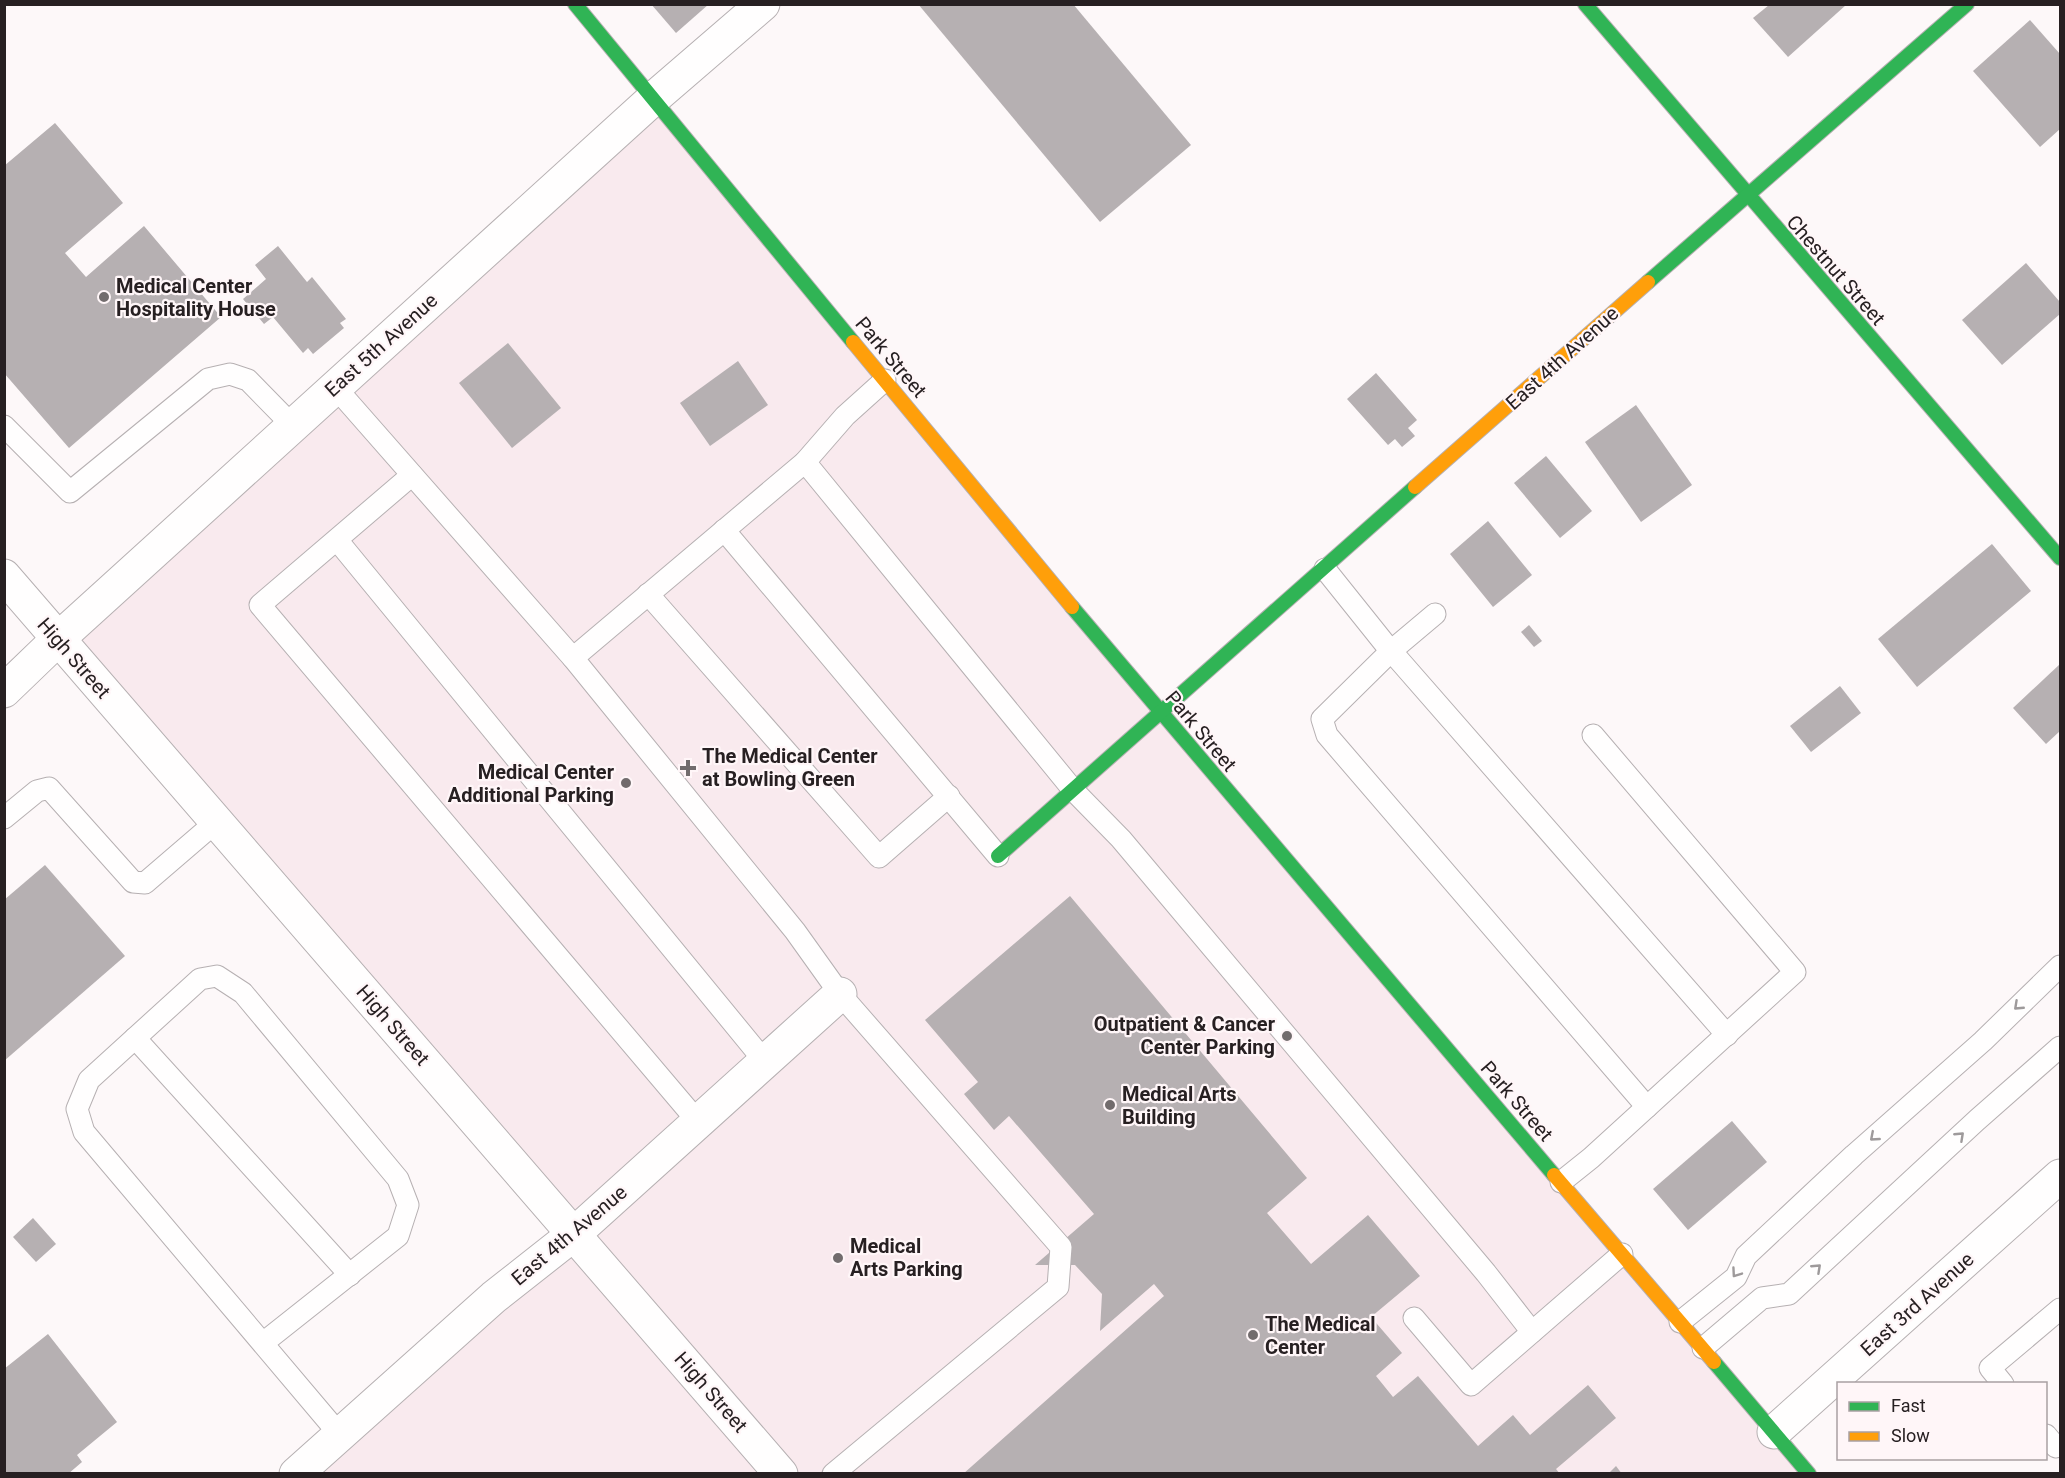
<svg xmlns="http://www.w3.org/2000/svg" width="2065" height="1478" font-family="Roboto,sans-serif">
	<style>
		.built { fill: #f9eaee }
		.building { fill: #b6b0b2 }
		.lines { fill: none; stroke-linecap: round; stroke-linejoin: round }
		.lane-casing { stroke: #b6b0b2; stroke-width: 23 }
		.street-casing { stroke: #b6b0b2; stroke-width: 35 }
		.fast-casing { stroke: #b6b0b2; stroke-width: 16 }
		.slow-casing { stroke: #b6b0b2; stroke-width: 16 }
		.lane { stroke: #fffefe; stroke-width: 21 }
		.street { stroke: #fffefe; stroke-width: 33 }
		.fast { stroke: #30b455; stroke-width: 14 }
		.slow { stroke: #ff9f0a; stroke-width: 14 }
		.oneway { stroke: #9e9a9b }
		.poi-dot { fill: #726c6d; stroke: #fff6f8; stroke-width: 2 }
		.labels { text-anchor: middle; stroke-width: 4.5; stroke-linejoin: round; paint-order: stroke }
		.street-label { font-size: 20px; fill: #272022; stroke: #fff6f8 }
		.poi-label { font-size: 20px; font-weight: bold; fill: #272022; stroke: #fff6f8; text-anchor: start }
	</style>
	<rect width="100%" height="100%" fill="#fdf8f9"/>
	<path class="built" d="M 654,98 L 1806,1473 L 311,1473 L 574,1234 L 57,640 Z"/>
	<g class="building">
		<path d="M 651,4 L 709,4 L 676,33 Z"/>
		<path d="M 918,4 L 1073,4 L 1191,145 L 1100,222 Z"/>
		<path d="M 1769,5 L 1846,5 L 1788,57 L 1753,18 Z"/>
		<path d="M 2030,20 L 2060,54 L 2060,129 L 2040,147 L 1973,71 Z"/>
		<path d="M 55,123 L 123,203 L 65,253 L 86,277 L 144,226 L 221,317 L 69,448 L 4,373 L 4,166 Z"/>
		<path d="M 278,246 L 307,282 L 312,277 L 346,319 L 340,323 L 344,328 L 313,354 L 308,348 L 303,353 L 273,317 L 264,324 L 243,299 L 266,279 L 255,265 Z"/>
		<path d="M 2026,263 L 2060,302 L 2060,314 L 2002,365 L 1962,320 Z"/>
		<path d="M 508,343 L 561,408 L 512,448 L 459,383 Z"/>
		<path d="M 738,361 L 768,405 L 710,446 L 680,403 Z"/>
		<path d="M 1376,373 L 1417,420 L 1408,428 L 1415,436 L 1402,447 L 1395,439 L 1388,445 L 1347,399 Z"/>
		<path d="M 1636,405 L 1692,485 L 1641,522 L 1585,442 Z"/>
		<path d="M 1546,456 L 1592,511 L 1560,538 L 1514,483 Z"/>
		<path d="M 1488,521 L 1532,575 L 1493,607 L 1450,554 Z"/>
		<path d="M 1992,544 L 2031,591 L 1917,687 L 1878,639 Z"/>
		<path d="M 1529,625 L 1542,641 L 1534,647 L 1521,632 Z"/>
		<path d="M 2060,664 L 2060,731 L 2046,744 L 2013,708 Z"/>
		<path d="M 1840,686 L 1861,713 L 1811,752 L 1790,726 Z"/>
		<path d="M 45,865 L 125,956 L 4,1061 L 4,900 Z"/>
		<path d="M 1070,896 L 1307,1178 L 1267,1213 L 1311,1264 L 1368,1215 L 1420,1276 L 1371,1317 L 1402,1353 L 1376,1376 L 1393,1397 L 1418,1376 L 1478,1446 L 1513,1415 L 1530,1435 L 1588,1385 L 1616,1418 L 1556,1469 L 1560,1474 L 963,1474 L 1164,1296 L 1154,1284 L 1100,1331 L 1102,1294 L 1075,1265 L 1035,1265 L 1094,1214 L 1009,1116 L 994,1130 L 964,1094 L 978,1082 L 925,1020 Z"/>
		<path d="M 1732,1121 L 1767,1162 L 1688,1230 L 1653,1189 Z"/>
		<path d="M 33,1218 L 56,1244 L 36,1262 L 13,1237 Z"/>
		<path d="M 48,1334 L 117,1422 L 77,1455 L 82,1462 L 68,1474 L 4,1474 L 4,1369 Z"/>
		<path d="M 1616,1466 L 1622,1474 L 1608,1474 Z"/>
	</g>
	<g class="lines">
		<defs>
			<g id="lane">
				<path d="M 335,387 L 573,658 L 805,462 L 1074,791 L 1121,839 L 1486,1273 L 1532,1332"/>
				<path d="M 4,426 L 70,492 L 208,379 L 230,374 L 248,380 L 293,426"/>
				<path d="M 805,462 L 845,416 L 885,380"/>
				<path d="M 412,475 L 260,605 L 699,1123"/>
				<path d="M 724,530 L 998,856"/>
				<path d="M 337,540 L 766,1063"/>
				<path d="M 1325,569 L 1385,644 L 1727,1035"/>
				<path d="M 648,594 L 879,857 L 949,796"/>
				<path d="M 1435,614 L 1391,651 L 1322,719 L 1327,735 L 1647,1107"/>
				<path d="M 573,658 L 795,931 L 840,994 L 1061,1247 L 1058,1287 L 833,1474"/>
				<path d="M 4,818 L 37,791 L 49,788 L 133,882 L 145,883 L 216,822"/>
				<path d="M 135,1038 L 350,1275"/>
				<path d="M 1561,1182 L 1591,1158 L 1795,972 L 1593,735"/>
				<path d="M 1414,1318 L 1471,1385 L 1622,1254"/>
				<path d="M 1680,1322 L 1736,1277 L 1746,1256 L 1854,1155 L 1983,1041 L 2060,966"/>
				<path d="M 263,1343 L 398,1236 L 408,1205 L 398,1179 L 243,993 L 217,976 L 200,979 L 89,1080 L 77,1109 L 84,1132 L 340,1435"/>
				<path d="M 1703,1348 L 1762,1298 L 1789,1294 L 1977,1120 L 2060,1047"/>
				<path d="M 2003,1384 L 1990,1368 L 2060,1309"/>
				<path d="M 2046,1435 L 2056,1447"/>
			</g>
			<g id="street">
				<path d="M 4,576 L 781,1474"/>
				<path d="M 4,691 L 57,640 L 654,98 L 763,4"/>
				<path d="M 1774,1432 L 2060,1176"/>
				<path d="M 296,1474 L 494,1297 L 574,1234 L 840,994"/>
			</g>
			<g id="fast">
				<path d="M 575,4 L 853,342"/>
				<path d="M 1585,4 L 2060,558"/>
				<path d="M 1648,282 L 1967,4"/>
				<path d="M 1072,607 L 1554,1175"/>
				<path d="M 998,856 L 1415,487"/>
				<path d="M 1714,1362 L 1809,1474"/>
			</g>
			<g id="slow">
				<path d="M 853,342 L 1072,607"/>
				<path d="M 1415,487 L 1648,282"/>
				<path d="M 1554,1175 L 1714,1362"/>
			</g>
		</defs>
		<use href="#lane" class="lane-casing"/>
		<use href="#street" class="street-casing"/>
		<use href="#fast" class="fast-casing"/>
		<use href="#slow" class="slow-casing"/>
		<use href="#lane" class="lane"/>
		<use href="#street" class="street"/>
		<use href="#fast" class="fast"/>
		<use href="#slow" class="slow"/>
	</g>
	<defs><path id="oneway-chevron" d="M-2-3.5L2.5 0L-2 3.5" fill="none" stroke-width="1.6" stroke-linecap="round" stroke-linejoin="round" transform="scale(1.5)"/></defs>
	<g class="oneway">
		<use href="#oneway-chevron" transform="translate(2018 1006) rotate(137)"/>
		<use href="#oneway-chevron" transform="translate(1960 1136) rotate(-43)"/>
		<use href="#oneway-chevron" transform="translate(1874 1137) rotate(139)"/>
		<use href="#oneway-chevron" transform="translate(1817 1268) rotate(-43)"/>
		<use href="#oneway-chevron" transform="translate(1736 1273) rotate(125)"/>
	</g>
	<g class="poi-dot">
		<circle cx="104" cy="297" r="6"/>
		<path d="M685 759h6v6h6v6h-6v6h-6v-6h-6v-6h6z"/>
		<circle cx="626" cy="783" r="6"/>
		<circle cx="1287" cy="1036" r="6"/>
		<circle cx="1110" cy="1105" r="6"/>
		<circle cx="838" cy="1258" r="6"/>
		<circle cx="1253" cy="1335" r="6"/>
	</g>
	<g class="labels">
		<g class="street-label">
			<text transform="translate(1836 270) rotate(49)" y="7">Chestnut Street</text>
			<text transform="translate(381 345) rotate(-42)" y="7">East 5th Avenue</text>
			<text transform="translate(891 357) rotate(50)" y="7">Park Street</text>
			<text transform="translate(1562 358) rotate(-42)" y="7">East 4th Avenue</text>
			<text transform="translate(74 658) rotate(49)" y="7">High Street</text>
			<text transform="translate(1201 731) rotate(50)" y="7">Park Street</text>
			<text transform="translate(393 1025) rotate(49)" y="7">High Street</text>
			<text transform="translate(1517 1101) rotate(49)" y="7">Park Street</text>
			<text transform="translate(569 1235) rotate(-40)" y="7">East 4th Avenue</text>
			<text transform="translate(1917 1304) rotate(-42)" y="7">East 3rd Avenue</text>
			<text transform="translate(711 1392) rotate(49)" y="7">High Street</text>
		</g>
		<g class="poi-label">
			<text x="116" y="293">Medical Center<tspan x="116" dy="23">Hospitality House</tspan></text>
			<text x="702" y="763">The Medical Center<tspan x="702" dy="23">at Bowling Green</tspan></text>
			<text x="614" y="779" text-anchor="end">Medical Center<tspan x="614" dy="23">Additional Parking</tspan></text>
			<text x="1275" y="1031" text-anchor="end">Outpatient &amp; Cancer<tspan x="1275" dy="23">Center Parking</tspan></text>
			<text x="1122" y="1101">Medical Arts<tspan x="1122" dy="23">Building</tspan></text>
			<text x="850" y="1253">Medical<tspan x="850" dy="23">Arts Parking</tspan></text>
			<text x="1265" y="1331">The Medical<tspan x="1265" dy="23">Center</tspan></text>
		</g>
	</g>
	<rect width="2065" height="1478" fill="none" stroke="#272022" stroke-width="12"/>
	<rect x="1837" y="1382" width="210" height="78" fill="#fff6f8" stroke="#a9a0a2" stroke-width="1.5"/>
	<rect x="1849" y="1402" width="30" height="9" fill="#30b455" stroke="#a9a0a2" stroke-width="1.5"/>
	<text x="1891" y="1412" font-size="18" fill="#272022">Fast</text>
	<rect x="1849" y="1432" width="30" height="9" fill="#ff9f0a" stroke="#a9a0a2" stroke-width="1.5"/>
	<text x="1891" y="1442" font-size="18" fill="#272022">Slow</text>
</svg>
